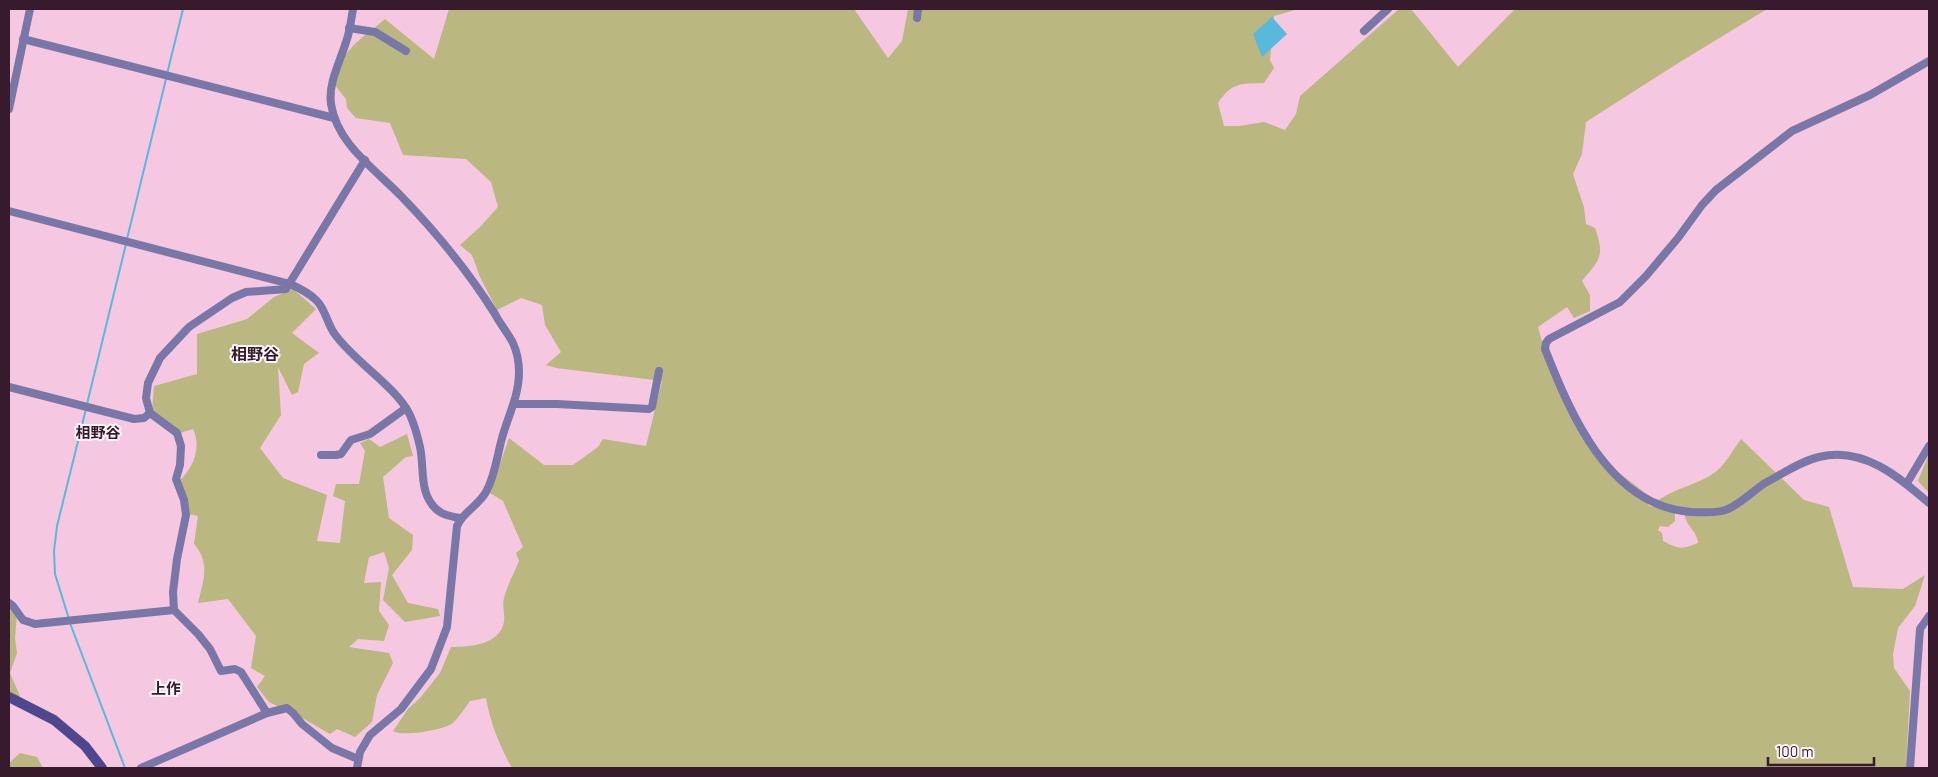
<svg xmlns="http://www.w3.org/2000/svg" width="1938" height="777" font-family="Barlow,'Noto Sans JP',sans-serif">
	<style>
		.green { fill: #bab780; fill-rule: evenodd }
		.water { fill: #58b9dd }
		.lines { fill: none; stroke-linecap: round; stroke-linejoin: round }
		.stream { stroke: #58b9dd; stroke-width: 2 }
		.street { stroke: #7877a7; stroke-width: 8 }
		.secondary { stroke: #4e478d; stroke-width: 10 }
		.labels { text-anchor: middle; stroke-width: 4; stroke-linejoin: round; paint-order: stroke }
		.neighbourhood-label { font-size: 15px; font-weight: bold; fill: #371a2b; stroke: #fdf5f9 }
		.quarter-label { font-size: 16px; font-weight: bold; fill: #371a2b; stroke: #fdf5f9 }
	</style>
	<rect width="100%" height="100%" fill="#f6c7e0"/>
	<g class="green">
		<path d="M 449,9 L 854,9 L 888,58 L 902,41 L 908,9 L 1299,9 L 1274,16 L 1270,60 L 1274,68 L 1264,83 C 1240,84 1232,82 1218,103 L 1224,126 L 1239,126 L 1264,122 L 1285,130 L 1296,114 L 1300,96 L 1399,9 L 1411,9 L 1458,67 L 1515,9 L 1767,9 L 1675,65 L 1586,122 L 1582,154 L 1573,174 L 1584,207 L 1586,224 L 1595,228 C 1605,256 1600,259 1582,281 L 1590,295 L 1590,311 L 1574,318 L 1567,307 L 1538,327 L 1548,364 L 1577,424 L 1617,471 L 1649,496 L 1648,505 L 1652,507 C 1666,488 1702,486 1720,468 C 1728,460 1734,448 1741,439 L 1804,500 L 1829,507 L 1853,587 L 1903,589 L 1925,575 L 1915,606 L 1898,628 L 1893,654 L 1894,668 L 1910,691 L 1906,768 L 512,768 C 500,747 490,722 486,698 L 470,701 C 465,708 459,717 453,723 C 444,730 402,737 393,731 L 408,709 L 420,698 L 440,673 L 451,647 C 469,647 500,645 504,622 C 505,614 502,606 504,598 C 507,586 514,573 519,561 L 516,553 L 523,547 L 503,501 L 490,493 L 509,438 L 544,465 L 573,465 L 598,447 L 603,439 L 646,446 L 662,381 L 556,368 L 546,365 L 561,352 L 545,325 L 542,305 L 521,298 L 497,310 L 480,277 L 472,255 L 460,245 L 480,227 L 498,207 L 491,182 L 466,159 L 403,155 L 390,123 L 356,118 L 347,108 L 346,99 L 334,84 C 341,49 359,41 385,19 L 434,59 ZM 1675,509 L 1685,512 C 1683,524 1698,531 1698,543 C 1681,550 1679,549 1663,541 L 1662,533 L 1658,530 L 1660,526 L 1668,527 L 1675,521 Z"/>
		<path d="M 293,289 L 316,309 L 292,333 L 319,353 L 304,364 L 298,392 L 292,395 L 278,367 L 281,415 L 260,448 L 283,478 L 327,495 L 317,541 L 340,543 L 345,501 L 333,496 L 336,484 L 359,484 L 365,451 L 360,443 L 369,439 L 380,447 L 407,434 L 413,456 L 406,457 L 383,477 L 389,518 L 413,535 L 412,550 L 392,575 L 408,603 L 438,609 L 440,616 L 405,622 L 383,600 L 389,568 L 384,552 L 369,557 L 364,583 L 381,582 L 379,611 L 389,625 L 384,641 L 358,639 L 349,647 L 389,653 L 393,663 L 377,695 L 372,722 L 355,737 L 337,729 L 330,734 L 304,719 L 269,702 L 257,687 L 265,676 L 251,668 L 256,636 L 228,599 L 198,603 C 203,581 211,563 194,544 L 198,516 L 188,514 L 179,481 C 193,468 202,448 193,429 L 180,433 L 152,411 L 154,386 L 197,374 L 197,334 L 247,319 L 274,297 Z"/>
		<path d="M 1929,454 L 1929,493 L 1918,481 Z"/>
		<path d="M 9,606 L 17,614 L 15,638 L 17,653 L 10,673 L 20,696 L 18,698 L 9,695 Z"/>
		<path d="M 20,753 L 37,757 L 43,768 L 9,768 L 9,763 Z"/>
	</g>
	<path class="water" d="M 1272,17 L 1287,34 L 1262,57 L 1253,34 Z"/>
	<g class="lines">
		<g class="stream">
			<path d="M 167,74 L 183,9"/>
			<path d="M 127,239 L 166,79"/>
			<path d="M 87,404 L 126,244"/>
			<path d="M 69,619 L 55,574 L 54,551 L 57,526 L 86,409"/>
			<path d="M 70,623 L 125,768"/>
		</g>
		<g class="street">
			<path d="M 353,9 C 351,20 350,32 346,42 C 340,62 328,83 331,104 C 337,144 375,169 401,196 C 436,232 468,271 495,314 C 500,324 508,333 513,343 C 517,352 519,363 519,372 C 519,396 508,416 502,438 C 497,456 495,476 486,492 C 478,506 463,512 457,526 L 447,627 L 431,669 L 401,709 L 370,735 L 360,752 L 357,768"/>
			<path d="M 917,18 L 918,9"/>
			<path d="M 349,28 L 375,32 L 406,51"/>
			<path d="M 1364,31 L 1388,9"/>
			<path d="M 23,39 L 334,118"/>
			<path d="M 1929,61 L 1870,95 L 1792,131 L 1716,190 L 1702,205 L 1678,238 L 1646,276 L 1620,302 L 1549,339 L 1546,343 L 1545,349 C 1571,415 1609,506 1691,512 C 1701,512 1718,514 1728,509 C 1741,503 1753,491 1765,483 C 1782,474 1801,461 1819,457 C 1863,446 1899,477 1929,503"/>
			<path d="M 9,109 L 30,9"/>
			<path d="M 9,211 L 290,284 C 299,288 309,293 316,300 C 325,308 327,323 334,333 C 354,362 395,385 410,415 C 414,424 418,438 420,447 C 424,465 420,488 431,503 C 438,514 448,516 460,518"/>
			<path d="M 9,387 L 134,419 L 144,418 L 150,413"/>
			<path d="M 514,404 L 557,404 L 649,409 L 652,407 L 659,371"/>
			<path d="M 321,455 L 336,455 L 341,454 L 351,440 L 370,434 L 406,408"/>
			<path d="M 1907,483 L 1929,446"/>
			<path d="M 9,603 L 13,606 L 23,620 L 35,624 L 174,610"/>
			<path d="M 267,713 L 241,672 L 235,669 L 221,671 L 210,649 L 198,634 L 174,610 L 173,592 L 177,559 L 186,515 L 184,500 L 176,479 L 180,465 L 181,446 L 177,433 L 150,413 L 146,398 L 148,383 L 160,358 L 189,327 L 232,298 L 246,292 L 286,289 L 365,160"/>
			<path d="M 141,768 L 267,713 L 287,708 L 293,713 L 302,724 L 332,748 L 358,759"/>
			<path d="M 1910,768 L 1920,629 L 1929,616"/>
		</g>
		<path class="secondary" d="M 9,697 L 54,720 L 85,746 L 102,768"/>
	</g>
	<g class="labels">
		<g class="neighbourhood-label">
			<text x="98" y="438">相野谷</text>
			<text x="166" y="694">上作</text>
		</g>
		<g class="quarter-label">
			<text x="255" y="360">相野谷</text>
		</g>
	</g>
	<rect width="1938" height="777" fill="none" stroke="#371a2b" stroke-width="20"/>
	<path d="M1768 757v8h106v-8" fill="none" stroke="#371a2b" stroke-width="2.5"/>
	<text x="1776" y="757" font-size="15" fill="#371a2b" stroke="#fdf5f9" stroke-width="4" paint-order="stroke">100 m</text>
</svg>
